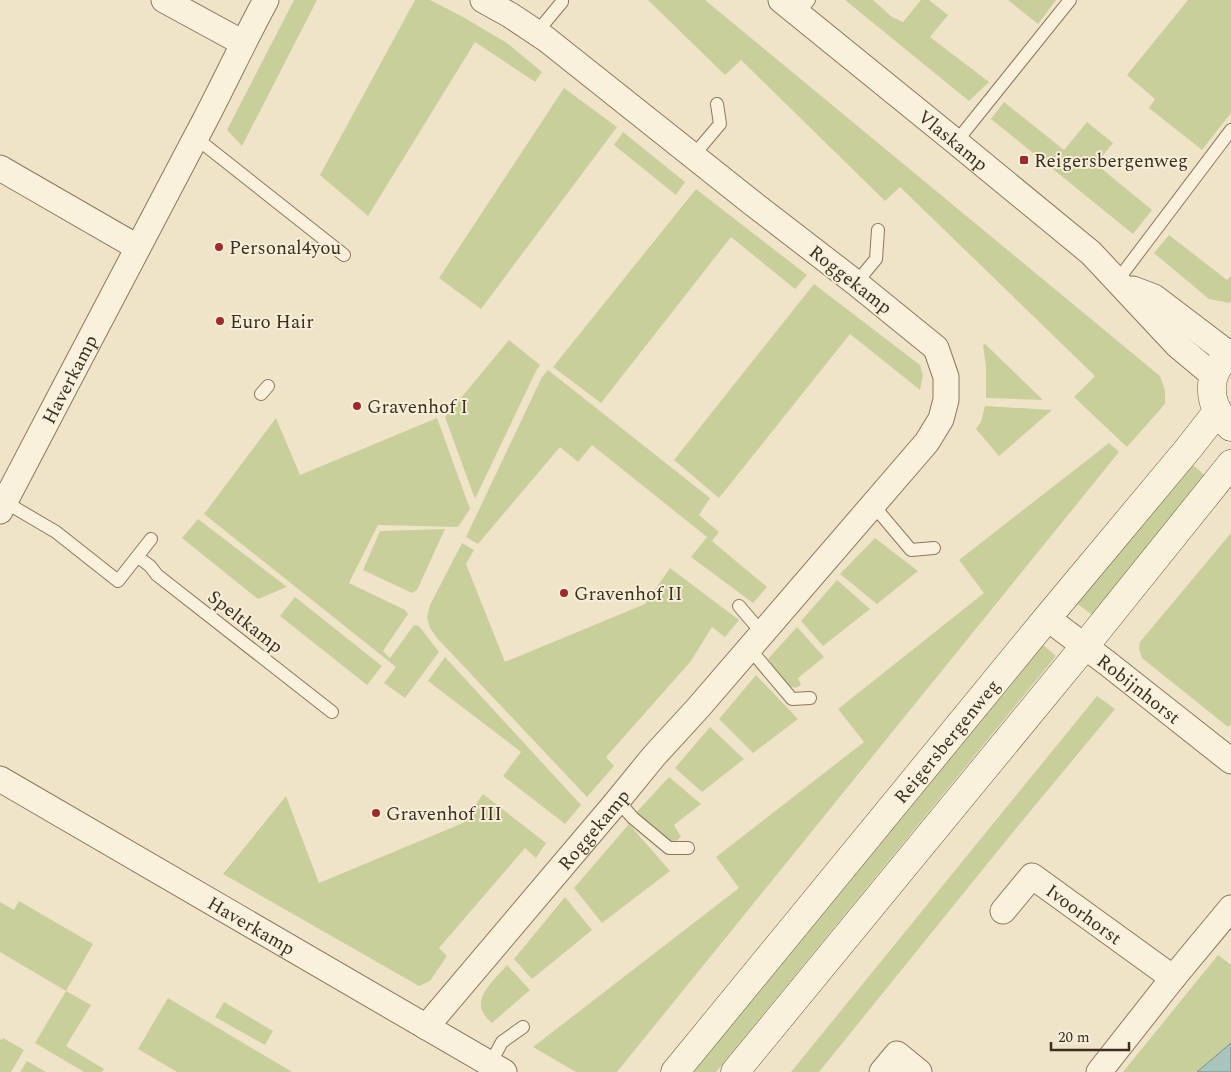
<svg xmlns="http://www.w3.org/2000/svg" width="1231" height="1072" font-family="Spectral,serif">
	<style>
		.green { fill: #c9cf9b }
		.water { fill: #a9c4bc; stroke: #6f938a }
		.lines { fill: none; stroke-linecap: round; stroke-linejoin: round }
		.lane-casing { stroke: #8d765c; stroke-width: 14 }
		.street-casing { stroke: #8d765c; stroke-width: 27 }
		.secondary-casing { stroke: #6f573f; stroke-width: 29 }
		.lane { stroke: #faf1dc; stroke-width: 12 }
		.street { stroke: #faf1dc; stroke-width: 25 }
		.secondary { stroke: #faf1dc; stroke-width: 28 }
		.poi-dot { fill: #9e2a2b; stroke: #f7eed8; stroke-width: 2 }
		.labels { text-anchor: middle; stroke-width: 4; stroke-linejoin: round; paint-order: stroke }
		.street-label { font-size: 19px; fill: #3d2e20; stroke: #f7eed8 }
		.poi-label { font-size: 19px; fill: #3d2e20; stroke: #f7eed8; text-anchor: start }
	</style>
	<rect width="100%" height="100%" fill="#f0e4c8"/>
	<g class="green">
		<path d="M 294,0 L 317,0 L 242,146 L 227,130 Z"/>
		<path d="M 415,0 L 430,0 L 463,17 L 507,43 L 542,72 L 535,82 L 475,42 L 368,216 L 320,175 Z"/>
		<path d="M 648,0 L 705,0 L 1160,376 L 1165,390 L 1165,404 L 1127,447 L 1074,397 L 1095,376 L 900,187 L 885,201 L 741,60 L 725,75 Z"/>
		<path d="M 845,0 L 873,0 L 892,17 L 903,22 L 921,0 L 929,0 L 948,15 L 930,37 L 989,82 L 969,101 Z"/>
		<path d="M 1008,0 L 1056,0 L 1038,24 Z"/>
		<path d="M 1188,0 L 1231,0 L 1231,113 L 1202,150 L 1149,108 L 1155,99 L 1127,75 Z"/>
		<path d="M 564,88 L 617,127 L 481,309 L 439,278 Z"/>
		<path d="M 1004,102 L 1064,150 L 1087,122 L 1113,143 L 1096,164 L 1152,210 L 1133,234 L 991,119 Z"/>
		<path d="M 623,132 L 685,182 L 676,195 L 614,145 Z"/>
		<path d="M 696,189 L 807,275 L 795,289 L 731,237 L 601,403 L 553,367 Z"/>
		<path d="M 1169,235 L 1227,280 L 1231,276 L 1231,302 L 1229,303 L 1209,299 L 1154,253 Z"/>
		<path d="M 814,284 L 920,365 L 923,375 L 920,390 L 850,334 L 719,498 L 674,460 Z"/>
		<path d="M 509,340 L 540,365 L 536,371 L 475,499 L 445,417 Z"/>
		<path d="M 985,344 L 1043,400 L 986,398 L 986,367 L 983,345 Z"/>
		<path d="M 548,370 L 710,498 L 699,515 L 719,532 L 712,541 L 767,587 L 753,603 L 691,557 L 707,537 L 592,445 L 578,462 L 560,447 L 478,544 L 466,537 L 542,377 Z"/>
		<path d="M 985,406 L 1052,410 L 999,456 L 976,429 L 981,422 Z"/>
		<path d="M 276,418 L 300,475 L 437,418 L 470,509 L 458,527 L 378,525 L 349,583 L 405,610 L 408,614 L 383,651 L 390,658 L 414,625 L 419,626 L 439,652 L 405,698 L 384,683 L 396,667 L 204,514 Z"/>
		<path d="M 1109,443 L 1119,452 L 617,1072 L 576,1072 L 533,1047 L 739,888 L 716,857 L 864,742 L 838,709 L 984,593 L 959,560 Z"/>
		<path d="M 1188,461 L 1208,478 L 1092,615 L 1075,602 Z"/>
		<path d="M 198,519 L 287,587 L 258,599 L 182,538 Z"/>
		<path d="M 445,529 L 417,590 L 412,593 L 363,570 L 380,531 Z"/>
		<path d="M 1231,533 L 1231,724 L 1228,727 L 1142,658 L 1139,649 L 1140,642 Z"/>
		<path d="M 875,538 L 918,571 L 877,604 L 840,574 Z"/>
		<path d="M 462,543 L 474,550 L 466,564 L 505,662 L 645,604 L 670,568 L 739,620 L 725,637 L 712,627 L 691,661 L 606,757 L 614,766 L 587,797 L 437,638 L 430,628 L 427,617 L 430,605 Z"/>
		<path d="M 837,580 L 870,609 L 823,646 L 801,621 Z"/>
		<path d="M 295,597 L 382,666 L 367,685 L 280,616 Z"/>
		<path d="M 797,627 L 824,657 L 798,678 L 801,685 L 796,688 L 787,686 L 768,659 Z"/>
		<path d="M 1042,644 L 1056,656 L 716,1072 L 691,1072 Z"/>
		<path d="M 445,657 L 581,805 L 565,824 L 503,776 L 521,752 L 428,681 Z"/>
		<path d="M 756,675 L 798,719 L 753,753 L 719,719 Z"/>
		<path d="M 1097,696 L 1115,709 L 1009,837 L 819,1072 L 791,1072 Z"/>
		<path d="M 710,727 L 744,759 L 702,792 L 675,768 Z"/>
		<path d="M 669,777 L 701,804 L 674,825 L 681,837 L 676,841 L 668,841 L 634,815 Z"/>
		<path d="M 483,794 L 546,843 L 536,858 L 525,848 L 439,948 L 447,956 L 430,981 L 419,986 L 223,874 L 286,796 L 319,883 L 463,823 Z"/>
		<path d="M 629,824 L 670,871 L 602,923 L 574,888 Z"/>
		<path d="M 565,897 L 592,930 L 532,979 L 514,959 Z"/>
		<path d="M 19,901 L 93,944 L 66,991 L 91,1005 L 66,1046 L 104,1069 L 102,1072 L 84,1072 L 35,1043 L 66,991 L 0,952 L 0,902 L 14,910 Z"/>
		<path d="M 1218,955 L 1231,965 L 1231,1043 L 1197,1072 L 1123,1072 Z"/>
		<path d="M 507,965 L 530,990 L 492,1023 C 466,1002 492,983 507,965 Z"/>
		<path d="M 168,998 L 292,1072 L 177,1072 L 138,1049 Z"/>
		<path d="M 224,1002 L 273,1031 L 265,1045 L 215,1017 Z"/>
		<path d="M 3,1038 L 24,1050 L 11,1072 L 0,1072 L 0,1039 L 2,1040 Z"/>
		<path d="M 27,1061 L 46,1072 L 20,1072 Z"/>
	</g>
	<path class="water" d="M 1231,1043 L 1231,1072 L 1197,1072 Z"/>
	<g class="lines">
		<defs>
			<g id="lane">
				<path d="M 798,14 L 809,0"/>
				<path d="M 537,32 L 562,2 L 562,0"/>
				<path d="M 196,138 L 344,255"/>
				<path d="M 956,142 L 1070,0"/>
				<path d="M 693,156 L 720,124 L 717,104"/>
				<path d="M 1117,281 L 1231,130"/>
				<path d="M 856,283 L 876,259 L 878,230"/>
				<path d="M 261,394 L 268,386"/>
				<path d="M 5,502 L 56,532 L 118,581 L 151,539"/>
				<path d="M 873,505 L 911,550 L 934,548"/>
				<path d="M 138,557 L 150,566 L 157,575 L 332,712"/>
				<path d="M 739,606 L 762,633"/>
				<path d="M 749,648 L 792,699 L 810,698"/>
				<path d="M 617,800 L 633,818 L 669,848 L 688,848"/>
				<path d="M 490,1064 L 502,1042 L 523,1027"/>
			</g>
			<g id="street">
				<path d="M 164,0 L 243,43"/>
				<path id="s1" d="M 781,0 L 956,142 L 1091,253 L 1178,346 L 1214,376"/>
				<path d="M 0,168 L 137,247"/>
				<path d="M 1133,289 L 1154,297 L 1229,354"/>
				<path id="s2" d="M 0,511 C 65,387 130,262 195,139 C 220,93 241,46 266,0"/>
				<path id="s3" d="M 1047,618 L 1107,663 L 1231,761"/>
				<path id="s4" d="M 0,779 L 504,1072"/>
				<path id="s5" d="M 1003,911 L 1032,876 L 1173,978"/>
				<path id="s6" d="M 426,1027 L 614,805 L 654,756 L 698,708 L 927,442 L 941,419 L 946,400 L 946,377 L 936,348 L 856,283 L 751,202 L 546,39 L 510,15 L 483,0"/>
				<path d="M 882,1072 L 897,1054 L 919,1072"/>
				<path d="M 1099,1072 L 1173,978 L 1231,908"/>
			</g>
			<g id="secondary">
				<path d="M 1231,353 C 1204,374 1207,406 1231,427"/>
				<path id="s7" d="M 675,1072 L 1047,618 L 1188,449 L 1217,412"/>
				<path d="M 735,1072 L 1084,647 L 1231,464"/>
			</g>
		</defs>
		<use href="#lane" class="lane-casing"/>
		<use href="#street" class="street-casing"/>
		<use href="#secondary" class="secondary-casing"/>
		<use href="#lane" class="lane"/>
		<use href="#street" class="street"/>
		<use href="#secondary" class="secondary"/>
	</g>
	<g class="poi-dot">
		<rect x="1019" y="155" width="10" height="10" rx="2.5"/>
		<circle cx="219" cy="247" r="5"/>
		<circle cx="220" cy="321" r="5"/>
		<circle cx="357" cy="406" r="5"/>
		<circle cx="564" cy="593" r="5"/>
		<circle cx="376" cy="813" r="5"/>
	</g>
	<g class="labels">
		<g class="street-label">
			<text dy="7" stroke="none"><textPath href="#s1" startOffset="222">Vlaskamp</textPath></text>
			<text transform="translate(851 279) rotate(38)" y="7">Roggekamp</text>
			<text dy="7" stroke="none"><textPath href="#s2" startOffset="149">Haverkamp</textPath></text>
			<text transform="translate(246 621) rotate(38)" y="7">Speltkamp</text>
			<text dy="7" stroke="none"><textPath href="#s3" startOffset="116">Robijnhorst</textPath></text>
			<text dy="7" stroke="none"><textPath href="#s7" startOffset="428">Reigersbergenweg</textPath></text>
			<text dy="7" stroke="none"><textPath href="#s6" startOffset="259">Roggekamp</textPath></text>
			<text dy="7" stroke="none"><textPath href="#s5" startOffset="110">Ivoorhorst</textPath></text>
			<text dy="7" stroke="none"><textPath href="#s4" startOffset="291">Haverkamp</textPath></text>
		</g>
		<g class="poi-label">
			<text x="1034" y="167">Reigersbergenweg</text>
			<text x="229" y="254">Personal4you</text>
			<text x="230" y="328">Euro Hair</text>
			<text x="367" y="413">Gravenhof I</text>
			<text x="574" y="600">Gravenhof II</text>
			<text x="386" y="820">Gravenhof III</text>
		</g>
	</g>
	<path d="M1051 1042v8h78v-8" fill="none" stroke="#3d2e20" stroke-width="2.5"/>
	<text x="1058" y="1042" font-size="15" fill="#3d2e20" stroke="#f7eed8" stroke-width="4" paint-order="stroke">20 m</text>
</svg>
